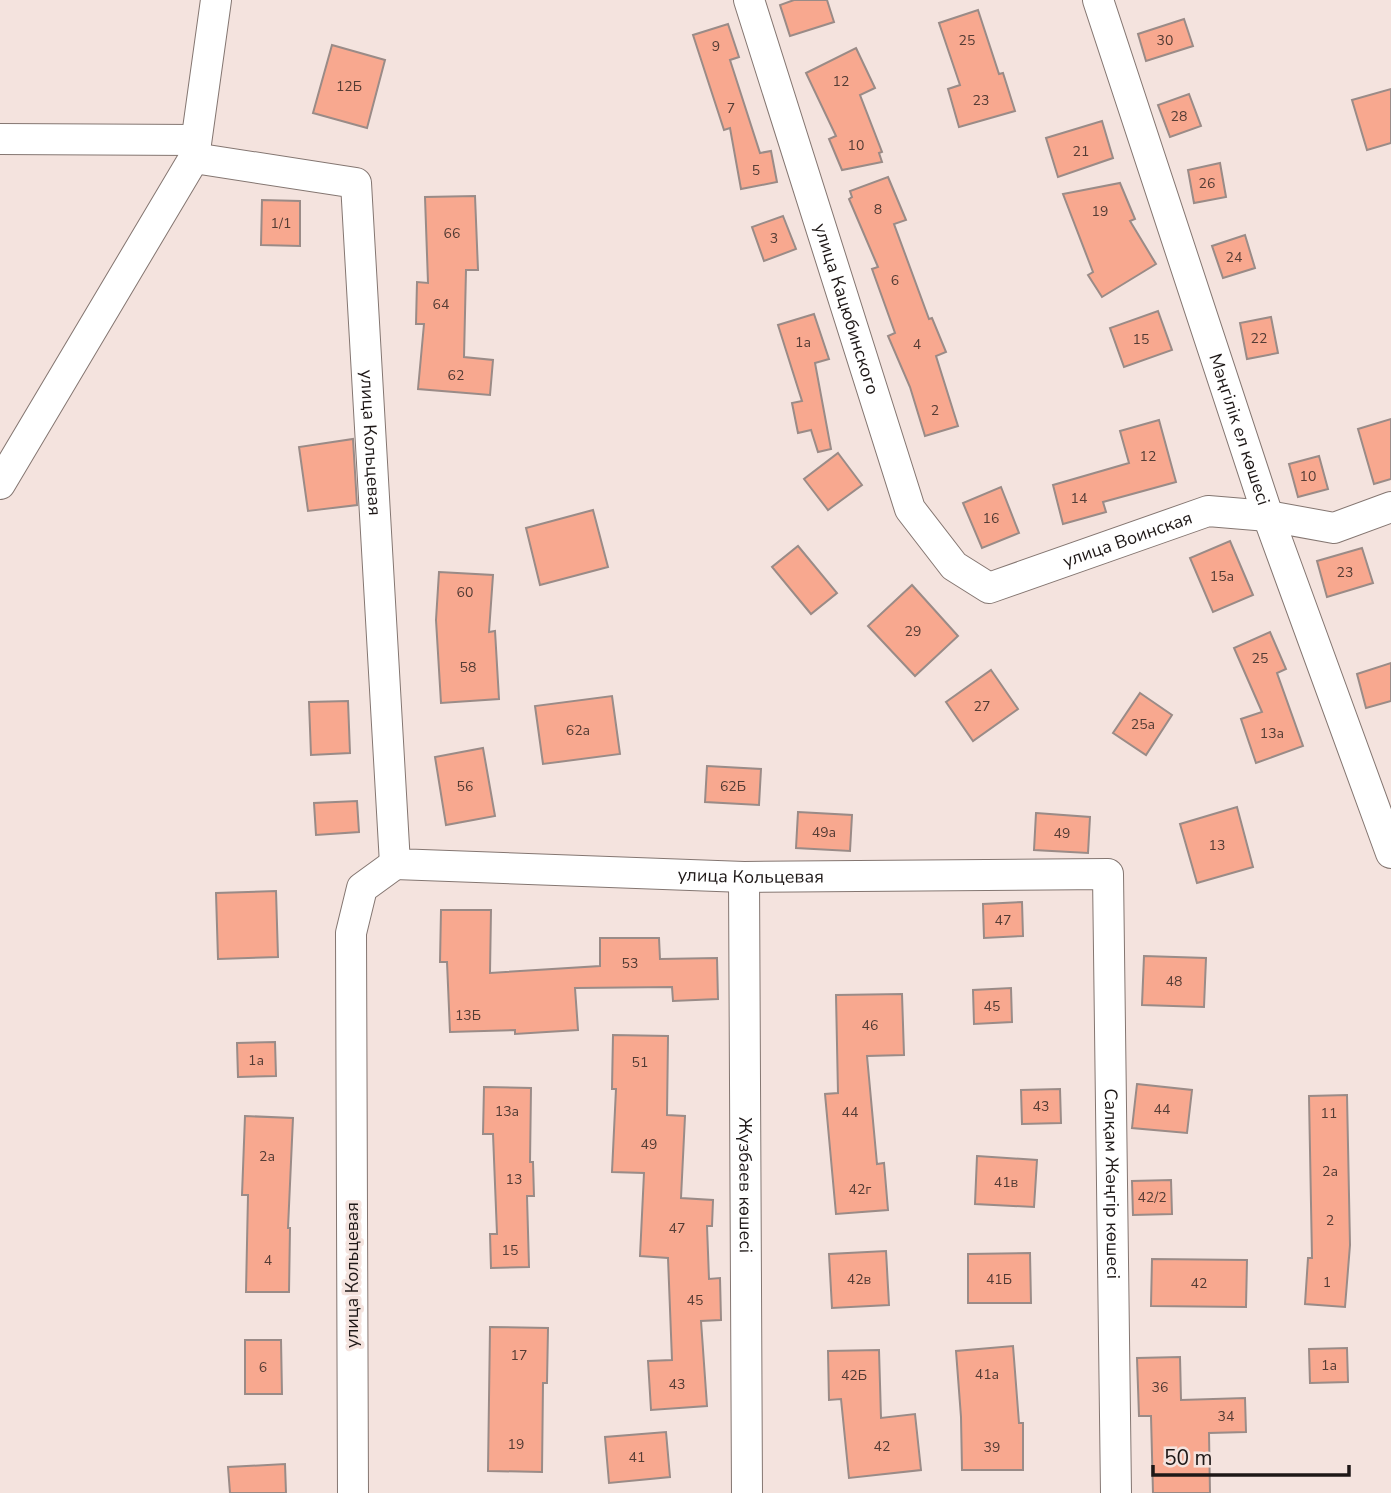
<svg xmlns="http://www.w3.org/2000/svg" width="1391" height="1493" font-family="'Nunito Sans',sans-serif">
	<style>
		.building { fill: #f8a88f; stroke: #9a8b87; stroke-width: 2 }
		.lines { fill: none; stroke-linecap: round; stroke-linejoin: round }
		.minor-casing { stroke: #847671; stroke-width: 32 }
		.minor { stroke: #fff; stroke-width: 30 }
		.labels { text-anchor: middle; stroke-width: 7; stroke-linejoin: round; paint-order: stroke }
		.number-label { font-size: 14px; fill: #543c35 }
		.street-label { font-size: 18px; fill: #1e1817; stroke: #f4e3de }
	</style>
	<rect width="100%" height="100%" fill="#f4e3de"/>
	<g class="building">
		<path d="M 794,0 L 827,0 L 834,22 L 790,36 L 780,5 Z"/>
		<path d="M 978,10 L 999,74 L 1003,73 L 1015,111 L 959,127 L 948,89 L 960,85 L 939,23 Z"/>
		<path d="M 1184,19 L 1193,46 L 1146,61 L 1138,34 Z"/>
		<path d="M 728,24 L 739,57 L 730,60 L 760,153 L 771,151 L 777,182 L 741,189 L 730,128 L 724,130 L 693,35 Z"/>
		<path d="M 332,45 L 385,60 L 367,128 L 313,113 Z"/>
		<path d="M 856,48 L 875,88 L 860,95 L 882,152 L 879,153 L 882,162 L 842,170 L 829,139 L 836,136 L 806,73 Z"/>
		<path d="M 1391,89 L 1391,143 L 1367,150 L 1352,100 Z"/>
		<path d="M 1189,94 L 1201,126 L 1170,137 L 1158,105 Z"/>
		<path d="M 1102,121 L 1113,158 L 1058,177 L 1046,138 Z"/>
		<path d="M 1220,163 L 1226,197 L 1194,203 L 1188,170 Z"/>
		<path d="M 888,177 L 906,220 L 894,224 L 929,319 L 932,318 L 946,352 L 936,356 L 958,426 L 925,436 L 910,387 L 888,336 L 895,333 L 872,269 L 878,267 L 849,199 L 852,197 L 850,191 Z"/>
		<path d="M 1120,183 L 1135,219 L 1130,221 L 1156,264 L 1102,297 L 1088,275 L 1093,272 L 1063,194 Z"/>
		<path d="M 475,196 L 478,270 L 466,270 L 464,357 L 493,360 L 490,395 L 418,389 L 424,324 L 416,324 L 417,282 L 428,283 L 425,197 Z"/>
		<path d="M 262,200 L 300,201 L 300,246 L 261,245 Z"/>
		<path d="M 783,216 L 796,249 L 764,261 L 752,227 Z"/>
		<path d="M 1245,235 L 1255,268 L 1223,278 L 1212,246 Z"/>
		<path d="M 1158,311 L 1172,350 L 1124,367 L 1110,328 Z"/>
		<path d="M 814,314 L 829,359 L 815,363 L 831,449 L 818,452 L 811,430 L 798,433 L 792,403 L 802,401 L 778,325 Z"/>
		<path d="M 1271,317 L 1278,353 L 1247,359 L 1240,323 Z"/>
		<path d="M 1391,419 L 1391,479 L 1374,484 L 1358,429 Z"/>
		<path d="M 1159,420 L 1176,482 L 1103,502 L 1106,512 L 1063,524 L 1053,485 L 1129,463 L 1120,431 Z"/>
		<path d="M 353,439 L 357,505 L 308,511 L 299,447 Z"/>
		<path d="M 838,453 L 862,485 L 828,510 L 804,479 Z"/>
		<path d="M 1319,456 L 1328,489 L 1298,497 L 1289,464 Z"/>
		<path d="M 1001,487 L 1019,533 L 982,548 L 963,503 Z"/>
		<path d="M 593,510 L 608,567 L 540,585 L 526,528 Z"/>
		<path d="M 1230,541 L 1253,595 L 1213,612 L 1190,558 Z"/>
		<path d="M 798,546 L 837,593 L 811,614 L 772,567 Z"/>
		<path d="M 1362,548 L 1373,583 L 1327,597 L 1317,561 Z"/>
		<path d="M 439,572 L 493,575 L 489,632 L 495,631 L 499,699 L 441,703 L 436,620 Z"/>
		<path d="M 912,585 L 958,636 L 915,676 L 868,626 Z"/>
		<path d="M 1270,632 L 1286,669 L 1277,673 L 1303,746 L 1256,763 L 1241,719 L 1262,712 L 1234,648 Z"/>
		<path d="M 1391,663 L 1391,701 L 1366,708 L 1357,674 Z"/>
		<path d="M 991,670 L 1018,709 L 973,741 L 946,702 Z"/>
		<path d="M 1140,693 L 1172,715 L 1146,755 L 1113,733 Z"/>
		<path d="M 612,696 L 620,754 L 543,764 L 535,706 Z"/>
		<path d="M 348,701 L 350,753 L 311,755 L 309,702 Z"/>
		<path d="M 483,748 L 495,816 L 446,825 L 435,757 Z"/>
		<path d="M 707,766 L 761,769 L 759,805 L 705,802 Z"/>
		<path d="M 357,801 L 359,832 L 316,835 L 314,803 Z"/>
		<path d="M 1237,807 L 1253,867 L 1197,883 L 1180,824 Z"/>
		<path d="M 798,812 L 852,815 L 850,851 L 796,848 Z"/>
		<path d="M 1036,813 L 1090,817 L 1088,853 L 1034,850 Z"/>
		<path d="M 276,891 L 278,957 L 218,959 L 216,893 Z"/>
		<path d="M 1022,902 L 1023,936 L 984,938 L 983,904 Z"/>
		<path d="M 441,910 L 491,910 L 490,973 L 600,966 L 600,938 L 659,938 L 660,959 L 717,958 L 718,999 L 673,1001 L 672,987 L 575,988 L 578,1030 L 515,1034 L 515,1030 L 450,1032 L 447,962 L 440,962 Z"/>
		<path d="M 1144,956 L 1206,958 L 1204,1007 L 1142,1005 Z"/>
		<path d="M 1011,988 L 1012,1022 L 974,1024 L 973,990 Z"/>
		<path d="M 902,994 L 904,1055 L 867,1056 L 877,1164 L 884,1163 L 888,1210 L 836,1214 L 825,1094 L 838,1093 L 836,995 Z"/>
		<path d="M 613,1035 L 668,1036 L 667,1115 L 685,1116 L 681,1198 L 713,1200 L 712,1226 L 707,1226 L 709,1279 L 720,1278 L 721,1320 L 701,1321 L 707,1406 L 651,1410 L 648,1361 L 672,1360 L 668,1258 L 640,1256 L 644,1173 L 612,1172 L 616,1089 L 612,1089 Z"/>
		<path d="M 275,1042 L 276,1076 L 238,1077 L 237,1043 Z"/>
		<path d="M 1137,1084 L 1192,1090 L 1187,1133 L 1132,1128 Z"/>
		<path d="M 484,1087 L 531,1088 L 530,1162 L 533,1162 L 534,1196 L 527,1196 L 529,1267 L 491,1268 L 490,1234 L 497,1234 L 493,1134 L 483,1134 Z"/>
		<path d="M 1060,1089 L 1061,1123 L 1022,1124 L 1021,1090 Z"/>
		<path d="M 1347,1095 L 1350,1245 L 1345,1307 L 1305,1304 L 1308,1258 L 1312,1258 L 1309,1096 Z"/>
		<path d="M 245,1116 L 293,1118 L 288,1228 L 290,1228 L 289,1292 L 246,1292 L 248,1195 L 242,1195 Z"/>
		<path d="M 977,1156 L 1037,1160 L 1034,1207 L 975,1204 Z"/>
		<path d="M 1171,1180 L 1172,1214 L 1133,1215 L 1132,1181 Z"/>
		<path d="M 886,1251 L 889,1305 L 832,1308 L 829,1254 Z"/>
		<path d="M 1030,1253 L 1031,1303 L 968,1303 L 968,1254 Z"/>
		<path d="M 1152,1259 L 1247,1260 L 1246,1307 L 1151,1306 Z"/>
		<path d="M 490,1327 L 548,1328 L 547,1383 L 543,1383 L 542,1472 L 488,1471 Z"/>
		<path d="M 245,1340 L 281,1340 L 282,1394 L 245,1394 Z"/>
		<path d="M 1013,1346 L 1019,1423 L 1023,1423 L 1023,1470 L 962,1470 L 961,1417 L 956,1351 Z"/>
		<path d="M 1347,1348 L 1348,1382 L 1310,1383 L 1309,1349 Z"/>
		<path d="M 879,1350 L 881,1418 L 915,1414 L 921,1470 L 849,1478 L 841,1399 L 829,1400 L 828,1351 Z"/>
		<path d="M 1180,1357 L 1181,1400 L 1245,1398 L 1246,1432 L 1209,1433 L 1210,1493 L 1153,1493 L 1151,1416 L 1139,1416 L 1137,1358 Z"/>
		<path d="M 666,1432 L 670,1477 L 609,1483 L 605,1437 Z"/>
		<path d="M 285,1464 L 286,1493 L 230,1493 L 228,1467 Z"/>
	</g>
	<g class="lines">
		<defs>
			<g id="minor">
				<path id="s1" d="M 749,0 L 910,509 L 954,566 L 989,588 L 1208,511 L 1268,516 L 1334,528 L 1391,507"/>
				<path id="s2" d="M 1098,0 L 1268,516 L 1391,853"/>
				<path d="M 0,139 L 196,140"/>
				<path id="s3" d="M 194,158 L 356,183 L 395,864 L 744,877 L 1108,874 L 1116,1493"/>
				<path d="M 0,484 L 194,158 L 216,0"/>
				<path id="s4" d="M 744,877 L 747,1493"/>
				<path d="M 353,1493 L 351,933 L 362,888 L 395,864"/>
			</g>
		</defs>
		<use href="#minor" class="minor-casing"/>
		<use href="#minor" class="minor"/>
	</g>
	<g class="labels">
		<g class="number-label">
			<text x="967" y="45">25</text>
			<text x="1165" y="45">30</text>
			<text x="716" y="51">9</text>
			<text x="841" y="86">12</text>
			<text x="349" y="91">12Б</text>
			<text x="981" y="105">23</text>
			<text x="731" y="113">7</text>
			<text x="1179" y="121">28</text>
			<text x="856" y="150">10</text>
			<text x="1081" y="156">21</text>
			<text x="756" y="175">5</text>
			<text x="1207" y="188">26</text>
			<text x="878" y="214">8</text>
			<text x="1100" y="216">19</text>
			<text x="281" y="228">1/1</text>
			<text x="452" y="238">66</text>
			<text x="774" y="243">3</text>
			<text x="1234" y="262">24</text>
			<text x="895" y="285">6</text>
			<text x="441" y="309">64</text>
			<text x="1259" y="343">22</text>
			<text x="1141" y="344">15</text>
			<text x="803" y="347">1а</text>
			<text x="917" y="349">4</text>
			<text x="456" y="380">62</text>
			<text x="935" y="415">2</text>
			<text x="1148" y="461">12</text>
			<text x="1308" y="481">10</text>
			<text x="1079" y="503">14</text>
			<text x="991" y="523">16</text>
			<text x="1345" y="577">23</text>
			<text x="1222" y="581">15а</text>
			<text x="465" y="597">60</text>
			<text x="913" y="636">29</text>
			<text x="1260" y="663">25</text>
			<text x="468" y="672">58</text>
			<text x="982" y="711">27</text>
			<text x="1143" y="729">25а</text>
			<text x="578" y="735">62а</text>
			<text x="1272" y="738">13а</text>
			<text x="465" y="791">56</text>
			<text x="733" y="791">62Б</text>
			<text x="824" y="837">49а</text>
			<text x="1062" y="838">49</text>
			<text x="1217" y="850">13</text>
			<text x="1003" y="925">47</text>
			<text x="630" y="968">53</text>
			<text x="1174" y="986">48</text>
			<text x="992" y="1011">45</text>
			<text x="468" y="1020">13Б</text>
			<text x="870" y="1030">46</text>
			<text x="256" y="1065">1а</text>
			<text x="640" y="1067">51</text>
			<text x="1041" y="1111">43</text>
			<text x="1162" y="1114">44</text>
			<text x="507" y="1116">13а</text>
			<text x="850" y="1117">44</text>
			<text x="1329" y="1118">11</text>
			<text x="649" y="1149">49</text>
			<text x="267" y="1161">2а</text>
			<text x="1330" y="1176">2а</text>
			<text x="514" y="1184">13</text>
			<text x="1006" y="1187">41в</text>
			<text x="860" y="1194">42г</text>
			<text x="1152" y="1202">42/2</text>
			<text x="1330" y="1225">2</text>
			<text x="677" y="1233">47</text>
			<text x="510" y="1255">15</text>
			<text x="268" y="1265">4</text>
			<text x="859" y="1284">42в</text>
			<text x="999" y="1284">41Б</text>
			<text x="1327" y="1287">1</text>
			<text x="1199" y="1288">42</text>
			<text x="695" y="1305">45</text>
			<text x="519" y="1360">17</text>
			<text x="1329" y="1370">1а</text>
			<text x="263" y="1372">6</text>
			<text x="987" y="1379">41а</text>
			<text x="854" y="1380">42Б</text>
			<text x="677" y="1389">43</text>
			<text x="1160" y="1392">36</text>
			<text x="1226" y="1421">34</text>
			<text x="516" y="1449">19</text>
			<text x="882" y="1451">42</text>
			<text x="992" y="1452">39</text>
			<text x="637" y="1462">41</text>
		</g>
		<g class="street-label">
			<text dy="6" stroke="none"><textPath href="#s1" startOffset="324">улица Кацюбинского</textPath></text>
			<text dy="6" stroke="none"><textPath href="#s2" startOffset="452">Мәңгілік ел көшесі</textPath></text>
			<text dy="6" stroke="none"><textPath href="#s3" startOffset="424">улица Кольцевая</textPath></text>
			<text dy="6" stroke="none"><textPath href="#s1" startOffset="794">улица Воинская</textPath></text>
			<text dy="6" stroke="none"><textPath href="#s3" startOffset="1202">улица Кольцевая</textPath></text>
			<text dy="6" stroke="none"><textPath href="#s3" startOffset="1869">Салқам Жәңгір көшесі</textPath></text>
			<text dy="6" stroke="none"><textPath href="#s4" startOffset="308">Жүзбаев көшесі</textPath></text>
			<text transform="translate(352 1275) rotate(-90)" y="6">улица Кольцевая</text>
		</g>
	</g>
	<path d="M1153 1465v10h196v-10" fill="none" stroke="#1e1817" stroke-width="3.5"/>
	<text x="1164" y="1465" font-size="21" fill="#1e1817" stroke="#f4e3de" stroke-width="5" paint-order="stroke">50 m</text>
</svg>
